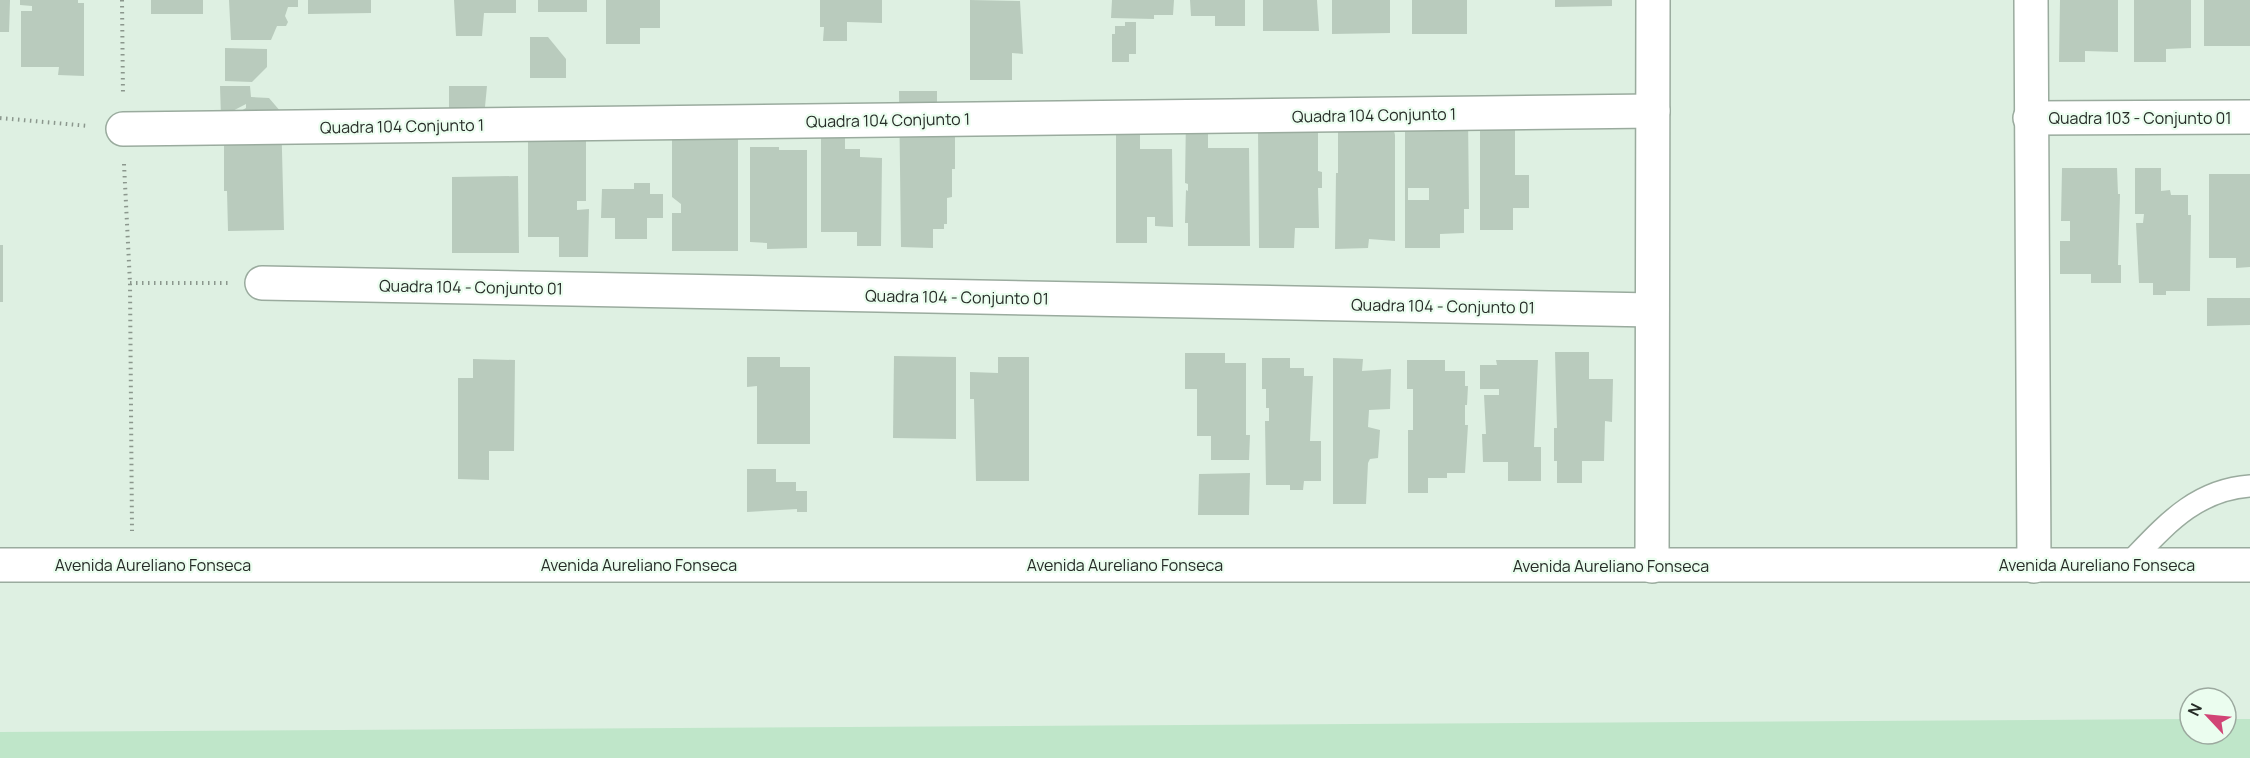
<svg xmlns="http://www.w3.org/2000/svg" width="2250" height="758" font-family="Manrope,sans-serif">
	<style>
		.green { fill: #bfe6c9 }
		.building { fill: #b9cbbd; fill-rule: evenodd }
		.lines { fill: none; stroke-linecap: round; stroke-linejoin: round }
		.lane-casing { stroke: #9aab9e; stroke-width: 24 }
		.street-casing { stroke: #9aab9e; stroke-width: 36 }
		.path { stroke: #8b978d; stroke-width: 4; stroke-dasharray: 1.5 4.5; stroke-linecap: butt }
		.lane { stroke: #fff; stroke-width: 21 }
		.street { stroke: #fff; stroke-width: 33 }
		.labels { text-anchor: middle; stroke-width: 4.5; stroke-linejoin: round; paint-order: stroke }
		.street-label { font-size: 16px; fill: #262c27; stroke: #ebfdef }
	</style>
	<rect width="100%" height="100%" fill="#def0e2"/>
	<path class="green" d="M 2190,719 L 2190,734 L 2226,734 L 2226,719 L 2250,719 L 2250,758 L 0,758 L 0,732 Z"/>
	<g class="building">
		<path d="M 0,0 L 10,0 L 9,32 L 0,32 Z"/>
		<path d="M 20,0 L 78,0 L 78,3 L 84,3 L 84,76 L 58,75 L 59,67 L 21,67 L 21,11 L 32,11 L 32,6 L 20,5 Z"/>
		<rect x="151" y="0" width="52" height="14"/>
		<path d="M 229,0 L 298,0 L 298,7 L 288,7 L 285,16 L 288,22 L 286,26 L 277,26 L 271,40 L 231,40 Z"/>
		<path d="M 308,0 L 371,0 L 371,13 L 308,14 Z"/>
		<path d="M 454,0 L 516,0 L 516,13 L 484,13 L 482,36 L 456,36 Z"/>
		<rect x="538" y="0" width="49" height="12"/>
		<path d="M 606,0 L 660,0 L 660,28 L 640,28 L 640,44 L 606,44 Z"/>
		<path d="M 820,0 L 882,0 L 882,23 L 847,22 L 847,41 L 823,41 L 824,27 L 820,27 Z"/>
		<path d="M 970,0 L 1020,1 L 1023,54 L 1012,53 L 1012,80 L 970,80 Z"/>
		<path d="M 1112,0 L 1174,0 L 1173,15 L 1154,15 L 1154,19 L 1111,18 Z"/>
		<path d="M 1190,0 L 1245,0 L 1245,26 L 1215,26 L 1215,16 L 1191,16 Z"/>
		<path d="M 1263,0 L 1317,0 L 1319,31 L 1263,31 Z"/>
		<path d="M 1332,0 L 1390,0 L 1390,33 L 1332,34 Z"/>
		<rect x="1412" y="0" width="55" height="34"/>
		<path d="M 1555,0 L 1612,0 L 1612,6 L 1555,7 Z"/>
		<path d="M 2060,0 L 2118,0 L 2118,52 L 2085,51 L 2085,62 L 2059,62 Z"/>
		<path d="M 2134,0 L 2191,0 L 2191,48 L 2166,49 L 2166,62 L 2134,62 Z"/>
		<rect x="2204" y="0" width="46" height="46"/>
		<path d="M 1125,22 L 1136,22 L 1136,54 L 1129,54 L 1129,62 L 1112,62 L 1112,34 L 1115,34 L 1115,26 L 1125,26 Z"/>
		<path d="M 530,37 L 548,37 L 566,59 L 566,78 L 530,78 Z"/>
		<path d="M 225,48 L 267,49 L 267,67 L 252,82 L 225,81 Z"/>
		<path d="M 220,86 L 250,86 L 251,97 L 269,98 L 281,112 L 284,230 L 228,231 L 227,191 L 224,191 L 224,121 L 246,108 L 246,104 L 221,117 Z"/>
		<path d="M 449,86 L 487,86 L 484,117 L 449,116 Z"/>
		<path d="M 899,91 L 937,91 L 937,127 L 955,127 L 955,169 L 952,169 L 952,197 L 947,198 L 947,224 L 944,224 L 944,229 L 933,229 L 933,248 L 901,247 Z"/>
		<path d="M 821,113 L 845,123 L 845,149 L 860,149 L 860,157 L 882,158 L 881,246 L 857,246 L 857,232 L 821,232 Z"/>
		<path d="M 1480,114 L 1515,114 L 1515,175 L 1529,175 L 1529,208 L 1513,208 L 1513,230 L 1480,230 Z"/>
		<path d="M 1186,116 L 1208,119 L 1208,148 L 1249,148 L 1250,246 L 1188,246 L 1188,223 L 1185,223 L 1186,190 L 1188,191 L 1188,184 L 1185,183 Z"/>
		<path d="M 1405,116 L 1468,116 L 1469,209 L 1464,209 L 1464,233 L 1440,234 L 1440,248 L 1405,248 ZM 1408,188 L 1429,188 L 1429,200 L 1408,200 Z"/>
		<path d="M 1391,118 L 1391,131 L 1394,131 L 1395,135 L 1395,241 L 1369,239 L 1368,248 L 1335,249 L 1336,173 L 1338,173 L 1338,131 L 1340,131 L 1341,119 Z"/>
		<path d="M 738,123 L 738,251 L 672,251 L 672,213 L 681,213 L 681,204 L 672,197 L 672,124 Z"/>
		<path d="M 528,127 L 586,127 L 586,201 L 577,201 L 577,210 L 589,209 L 588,257 L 559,257 L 559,237 L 528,237 Z"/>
		<path d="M 1258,128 L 1318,129 L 1318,171 L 1322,172 L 1322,188 L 1318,188 L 1319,228 L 1295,228 L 1294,248 L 1259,248 Z"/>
		<path d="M 1116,129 L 1140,132 L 1140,149 L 1172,149 L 1173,227 L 1155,226 L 1155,217 L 1147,217 L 1147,243 L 1116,243 Z"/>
		<path d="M 750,147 L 779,147 L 779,150 L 807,150 L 807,248 L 767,249 L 767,243 L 750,242 Z"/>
		<path d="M 2062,168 L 2117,168 L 2118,194 L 2120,194 L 2118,265 L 2121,265 L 2121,283 L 2091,283 L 2091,274 L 2060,274 L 2060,241 L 2070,241 L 2070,221 L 2061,221 Z"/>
		<path d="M 2135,168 L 2161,168 L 2161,191 L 2170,190 L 2171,195 L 2188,195 L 2188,215 L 2191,215 L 2190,291 L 2166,291 L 2166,295 L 2153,295 L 2153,283 L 2139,283 L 2136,223 L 2143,223 L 2144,214 L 2135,214 Z"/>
		<path d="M 2209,174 L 2250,174 L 2250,267 L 2236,268 L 2236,258 L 2209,258 Z"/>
		<path d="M 518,176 L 519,253 L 452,253 L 452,177 Z"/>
		<path d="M 634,183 L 650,183 L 650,194 L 663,194 L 663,218 L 647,218 L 647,239 L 615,239 L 615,218 L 601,218 L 602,189 L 634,189 Z"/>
		<rect x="0" y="245" width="3" height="57"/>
		<path d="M 2207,298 L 2250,298 L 2250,325 L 2207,326 Z"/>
		<path d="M 1555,352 L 1589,352 L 1589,379 L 1613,379 L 1612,422 L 1605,421 L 1604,461 L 1582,461 L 1582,483 L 1557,483 L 1557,461 L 1554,461 L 1554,428 L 1557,428 Z"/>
		<path d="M 1185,353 L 1225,353 L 1225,363 L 1246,363 L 1246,435 L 1250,435 L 1249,460 L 1211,460 L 1211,436 L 1197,436 L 1197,389 L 1185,389 Z"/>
		<path d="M 894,356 L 956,357 L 956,439 L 893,438 Z"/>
		<path d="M 747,357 L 780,357 L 780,367 L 810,367 L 810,444 L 757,444 L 757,386 L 747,387 Z"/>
		<path d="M 998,357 L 1029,357 L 1029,481 L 976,481 L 974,399 L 970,399 L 970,372 L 998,373 Z"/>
		<path d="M 1262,358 L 1290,358 L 1290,368 L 1304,368 L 1304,376 L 1313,376 L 1310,441 L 1321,441 L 1321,481 L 1304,481 L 1303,490 L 1290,490 L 1290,485 L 1266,485 L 1265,421 L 1269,421 L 1269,408 L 1266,408 L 1266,389 L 1262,389 Z"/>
		<path d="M 1333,358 L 1363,359 L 1362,371 L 1391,369 L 1390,409 L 1369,410 L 1368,427 L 1380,430 L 1378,458 L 1370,459 L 1368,463 L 1366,504 L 1333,504 Z"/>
		<path d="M 473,359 L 515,360 L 514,451 L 489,451 L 489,480 L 458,479 L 458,378 L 473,378 Z"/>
		<path d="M 1407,360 L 1445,360 L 1445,371 L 1465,371 L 1465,386 L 1468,386 L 1467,405 L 1465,405 L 1465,425 L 1468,425 L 1465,473 L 1447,473 L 1447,478 L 1428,478 L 1428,493 L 1408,493 L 1408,430 L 1413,430 L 1413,389 L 1407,389 Z"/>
		<path d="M 1496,360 L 1538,360 L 1534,447 L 1541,447 L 1541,481 L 1508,481 L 1508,462 L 1483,462 L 1482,434 L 1486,434 L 1484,395 L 1499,395 L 1499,389 L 1480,389 L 1480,365 L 1497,365 Z"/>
		<path d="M 747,469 L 776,469 L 776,482 L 796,482 L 796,491 L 807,491 L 807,512 L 797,512 L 797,509 L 747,512 Z"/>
		<path d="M 1250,473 L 1249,515 L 1198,515 L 1199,474 Z"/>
	</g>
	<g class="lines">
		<defs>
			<path id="lane" d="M 2127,565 C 2164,527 2194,490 2250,486"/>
			<g id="street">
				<path d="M 2031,0 L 2034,566"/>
				<path d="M 2030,118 L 2250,117"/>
				<path d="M 123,129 L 1653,111"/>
				<path d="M 262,283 L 1652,310"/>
				<path d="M 0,565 L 2250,565"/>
				<path d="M 1652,566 L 1653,0"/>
			</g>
		</defs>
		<use href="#lane" class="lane-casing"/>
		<use href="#street" class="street-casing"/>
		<g class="path">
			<path d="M 122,0 L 123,96"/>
			<path d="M 0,118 L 89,126"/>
			<path d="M 124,164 L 130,283 L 132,531"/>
			<path d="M 130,283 L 228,283"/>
		</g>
		<use href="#lane" class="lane"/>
		<use href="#street" class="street"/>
	</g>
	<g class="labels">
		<g class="street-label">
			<text transform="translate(1374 115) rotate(-1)" y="6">Quadra 104 Conjunto 1</text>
			<text x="2140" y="124">Quadra 103 - Conjunto 01</text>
			<text transform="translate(888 120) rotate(-1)" y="6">Quadra 104 Conjunto 1</text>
			<text transform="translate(402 126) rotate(-1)" y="6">Quadra 104 Conjunto 1</text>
			<text transform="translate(471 287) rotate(1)" y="6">Quadra 104 - Conjunto 01</text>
			<text transform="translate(957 297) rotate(1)" y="6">Quadra 104 - Conjunto 01</text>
			<text transform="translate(1443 306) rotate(1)" y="6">Quadra 104 - Conjunto 01</text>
			<text x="153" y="571">Avenida Aureliano Fonseca</text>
			<text x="639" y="571">Avenida Aureliano Fonseca</text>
			<text x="1125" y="571">Avenida Aureliano Fonseca</text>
			<text x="2097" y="571">Avenida Aureliano Fonseca</text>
			<text x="1611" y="572">Avenida Aureliano Fonseca</text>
		</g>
	</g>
	<g transform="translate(2208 716) rotate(296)"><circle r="28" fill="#ebfdef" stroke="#9ca99f" stroke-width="1.5"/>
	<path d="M0-4.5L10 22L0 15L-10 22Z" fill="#d14475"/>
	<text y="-9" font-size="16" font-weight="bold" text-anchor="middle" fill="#262c27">N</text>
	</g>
</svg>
